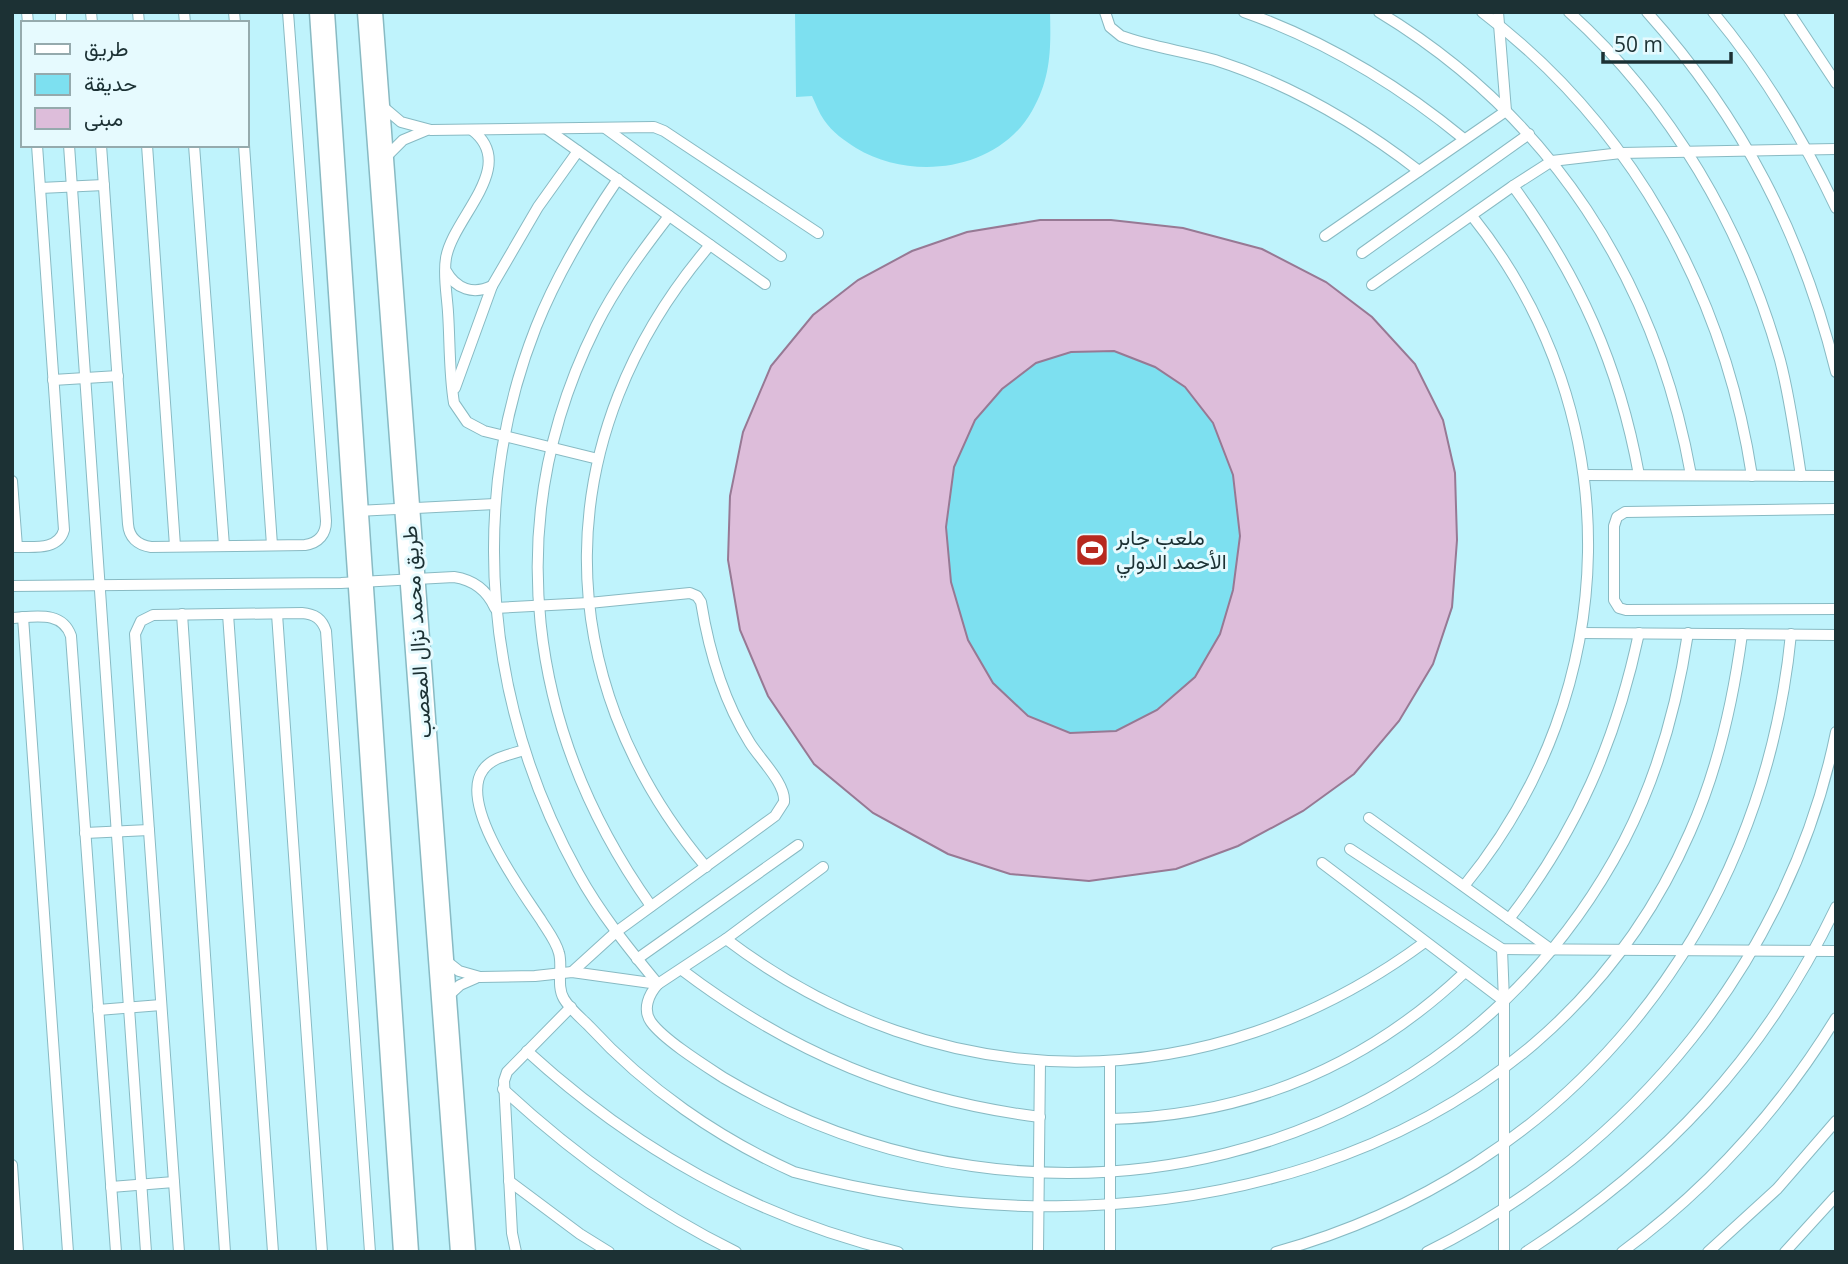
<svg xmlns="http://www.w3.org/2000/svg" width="1848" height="1264" font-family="'Open Sans',Vazirmatn,sans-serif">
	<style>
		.green { fill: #7de0f0 }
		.building { fill: #ddbdda; stroke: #977994; stroke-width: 2; fill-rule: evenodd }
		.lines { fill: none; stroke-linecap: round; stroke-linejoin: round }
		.service-casing { stroke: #88bac3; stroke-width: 12 }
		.tertiary-casing { stroke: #88bac3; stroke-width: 27 }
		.service { stroke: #fff; stroke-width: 10 }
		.tertiary { stroke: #fff; stroke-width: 24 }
		.labels { text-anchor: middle; stroke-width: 6; stroke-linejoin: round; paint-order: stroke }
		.poi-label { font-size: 21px; fill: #1c3134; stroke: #e6fafe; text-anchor: start }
		.street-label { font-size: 21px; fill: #1c3134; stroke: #e6fafe }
	</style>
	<rect width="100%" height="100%" fill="#bff3fc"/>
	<g class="green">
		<path d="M 795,12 L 1050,12 C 1051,49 1051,78 1032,111 C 998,171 912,182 856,148 C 845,141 832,132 824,120 C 819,113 816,104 812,96 L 796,97 Z"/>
		<path d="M 1040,220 L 1111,220 L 1183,228 L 1262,249 L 1326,282 L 1372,317 L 1455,473 L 1457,540 L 1453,607 L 1433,664 L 1354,774 L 1303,811 L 1238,846 L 1176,869 L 1089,881 L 1010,874 L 948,854 L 873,813 L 814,764 L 768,696 L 740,630 L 728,560 L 730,496 L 743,432 L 771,366 L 813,315 L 912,251 L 967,232 Z"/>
	</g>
	<path class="building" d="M 1040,220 L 1111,220 L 1183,228 L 1262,249 L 1326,282 L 1372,317 L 1415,364 L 1443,420 L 1455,473 L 1457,540 L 1452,607 L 1433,664 L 1399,721 L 1354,774 L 1303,811 L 1238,846 L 1176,869 L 1089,881 L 1010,874 L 948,854 L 873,813 L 814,764 L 768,696 L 740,630 L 728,560 L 730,496 L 743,432 L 771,366 L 813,315 L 858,280 L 912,251 L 967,232 ZM 1114,351 L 1155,367 L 1185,387 L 1213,423 L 1233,475 L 1240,536 L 1233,590 L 1220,634 L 1195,677 L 1157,710 L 1116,731 L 1070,733 L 1028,716 L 993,683 L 968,640 L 951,582 L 946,527 L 954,467 L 975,420 L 1002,389 L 1036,363 L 1071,352 Z"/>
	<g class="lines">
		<defs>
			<g id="service">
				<path d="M 27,12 L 28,23"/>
				<path d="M 61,12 L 61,23"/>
				<path d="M 91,12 L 92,23"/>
				<path d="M 138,12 L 139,23"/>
				<path d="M 184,12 L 185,23"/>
				<path d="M 234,12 L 235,23"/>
				<path d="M 1105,12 L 1110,27 L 1121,36 C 1151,47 1184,51 1215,60 C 1290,84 1357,123 1419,171"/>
				<path d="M 1244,12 C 1326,41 1397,84 1464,139"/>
				<path d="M 1379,12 C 1551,116 1656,280 1691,475"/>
				<path d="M 1482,12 C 1631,125 1724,292 1752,476"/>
				<path d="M 1569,12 C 1671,104 1743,228 1780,360 C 1790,398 1795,437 1801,476"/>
				<path d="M 1647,12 C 1742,118 1802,234 1836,372"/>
				<path d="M 1713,12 C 1763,72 1803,138 1836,208"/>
				<path d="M 1789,12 L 1836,83"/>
				<path d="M 381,105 L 401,122 L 431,130 L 654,127 L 664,131 L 818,233"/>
				<path d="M 605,128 L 781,256"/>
				<path d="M 547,129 L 765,284"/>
				<path d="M 472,130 C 519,166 453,217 446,258 C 443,275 447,295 448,312 C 450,341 449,373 454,403 L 467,422 L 484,431 L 598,459"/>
				<path d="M 69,145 L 146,1252"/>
				<path d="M 101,145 L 128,524 C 129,537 137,545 151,547 L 305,545 C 319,543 326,534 326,521 L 288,12"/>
				<path d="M 147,145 L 175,546"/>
				<path d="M 194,145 L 224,546"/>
				<path d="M 244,145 L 272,545"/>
				<path d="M 385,158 L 403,140 L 427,130"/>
				<path d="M 618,179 C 586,226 557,274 536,327 C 466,505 486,707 578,873 C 600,913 629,949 658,984"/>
				<path d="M 1513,186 C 1579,276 1619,365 1639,475"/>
				<path d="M 40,188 L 104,185"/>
				<path d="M 1325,236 L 1506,111 L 1498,12"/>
				<path d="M 1362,253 L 1529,134"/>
				<path d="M 446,271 C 456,289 473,295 492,286"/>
				<path d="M 1372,285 L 1513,186 L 1552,161 L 1621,153 L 1836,149"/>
				<path d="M 53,380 L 118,376"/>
				<path d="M 455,388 L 492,286 L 538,207 L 578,151"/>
				<path d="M 1584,475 L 1836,476"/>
				<path d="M 12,481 L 17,547"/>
				<path d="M 1836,509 L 1625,512 L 1617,517 L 1614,526 L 1614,600 L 1619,608 L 1626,610 L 1836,609"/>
				<path d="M 357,511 L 495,504"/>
				<path d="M 12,547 C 30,546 58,552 64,530 L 37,145"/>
				<path d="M 12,586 L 341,583 L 454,577 C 474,580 487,590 495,608 L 589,603 L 690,593 L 697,596 L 701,602 C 709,652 723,700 750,743 C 760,759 786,784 784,802 L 775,816 L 616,932 L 572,972"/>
				<path d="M 182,614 L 225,1252"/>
				<path d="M 228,614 L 273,1252"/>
				<path d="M 277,614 L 322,1252"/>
				<path d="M 23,617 L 68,1252"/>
				<path d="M 12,618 C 34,617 62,610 71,636 L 116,1252"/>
				<path d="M 1581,633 L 1836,635"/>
				<path d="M 524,750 C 509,755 492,757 483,770 C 458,804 521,890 541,920 C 547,930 556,941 559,953 C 563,967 556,986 564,999 C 570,1009 581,1018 589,1026 C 646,1088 718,1138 794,1172 C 1135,1264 1539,1177 1690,832 C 1718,769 1733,702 1742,634"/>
				<path d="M 1369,818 L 1552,950"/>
				<path d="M 85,833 L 149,830"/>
				<path d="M 1350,849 L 1502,949 L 1836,951"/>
				<path d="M 1322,863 L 1504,1001"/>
				<path d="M 706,867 C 545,676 548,434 710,245"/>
				<path d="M 823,867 L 726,939 L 658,984 C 649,994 642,1009 651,1022 C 664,1040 704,1065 724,1078 C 1037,1264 1450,1172 1624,841 C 1658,775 1677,706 1688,633"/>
				<path d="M 1464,886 C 1625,690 1631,415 1472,216"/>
				<path d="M 651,906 C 527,731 499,521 596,326 C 616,286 642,251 669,216"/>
				<path d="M 1509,919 C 1577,831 1616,741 1639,633"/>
				<path d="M 726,939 C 941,1102 1209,1102 1425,942"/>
				<path d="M 1502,949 L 1504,1001 L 1504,1252"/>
				<path d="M 637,959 L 798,845"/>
				<path d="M 445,960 L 459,971 L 480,977 L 535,976 L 572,972 L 658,984"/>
				<path d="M 682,970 C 790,1052 904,1100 1040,1117"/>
				<path d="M 448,996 L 460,985 L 476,978"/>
				<path d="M 98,1010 L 161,1005"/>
				<path d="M 527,1051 C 633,1148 758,1219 898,1252"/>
				<path d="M 503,1089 C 573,1154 649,1209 736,1252"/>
				<path d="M 1110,1119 C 1248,1116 1365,1067 1465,972"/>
				<path d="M 12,1165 L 18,1252"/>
				<path d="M 509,1181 L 580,1234 L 609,1252"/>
				<path d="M 111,1187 L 174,1182"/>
				<path d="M 179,1252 L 135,634 L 141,621 L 153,615 L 302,613 C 315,614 322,619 326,631 L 370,1252"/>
				<path d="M 516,1252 L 512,1233 L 504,1081 L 507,1072 L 571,1007"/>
				<path d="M 1038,1252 L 1040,1061"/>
				<path d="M 1110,1252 L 1110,1061"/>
				<path d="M 1276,1252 C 1566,1172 1762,932 1791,634"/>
				<path d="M 1427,1252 C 1633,1151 1790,958 1836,732"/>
				<path d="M 1526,1252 C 1665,1162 1764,1057 1836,907"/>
				<path d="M 1622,1252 C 1708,1189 1780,1109 1836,1018"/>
				<path d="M 1708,1252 L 1777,1189 L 1836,1121"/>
				<path d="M 1785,1252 L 1836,1196"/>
			</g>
			<g id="tertiary">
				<path d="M 322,12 L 406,1252"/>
				<path d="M 370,12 L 463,1252"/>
			</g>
		</defs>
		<use href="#service" class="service-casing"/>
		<use href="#tertiary" class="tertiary-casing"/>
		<use href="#service" class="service"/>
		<use href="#tertiary" class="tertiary"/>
	</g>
	<defs>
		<symbol id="stadium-square" viewBox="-11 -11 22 22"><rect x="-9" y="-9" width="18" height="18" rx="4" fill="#b7291f" stroke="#e6fafe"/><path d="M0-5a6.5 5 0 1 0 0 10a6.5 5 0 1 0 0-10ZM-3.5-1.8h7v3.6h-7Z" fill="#fff"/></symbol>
	</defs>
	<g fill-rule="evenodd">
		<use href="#stadium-square" x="1073" y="531" width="38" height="38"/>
	</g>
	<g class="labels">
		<g class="poi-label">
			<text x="1116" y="545">ملعب جابر<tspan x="1116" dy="24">الأحمد الدولي</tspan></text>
		</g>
		<g class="street-label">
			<text transform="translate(417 632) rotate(-94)" y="7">طريق محمد نزال المعصب</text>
		</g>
	</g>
	<rect width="1848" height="1264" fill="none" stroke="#1c3134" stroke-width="28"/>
	<rect x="21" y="21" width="228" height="126" fill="#e6fafe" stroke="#95aaad" stroke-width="2"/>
	<rect x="35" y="44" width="35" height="10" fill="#ffffff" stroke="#95aaad" stroke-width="2"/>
	<text x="84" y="56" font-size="21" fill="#1c3134">طريق</text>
	<rect x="35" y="74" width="35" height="21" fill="#7de0f0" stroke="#95aaad" stroke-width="2"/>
	<text x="84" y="91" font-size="21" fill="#1c3134">حديقة</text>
	<rect x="35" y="108" width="35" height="21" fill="#ddbdda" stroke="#95aaad" stroke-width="2"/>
	<text x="84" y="126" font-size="21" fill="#1c3134">مبنى</text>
	<path d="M1603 52v10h128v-10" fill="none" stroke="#1c3134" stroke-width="3.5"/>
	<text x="1614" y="52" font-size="21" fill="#1c3134" stroke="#e6fafe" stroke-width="5" paint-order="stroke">50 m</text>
</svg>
